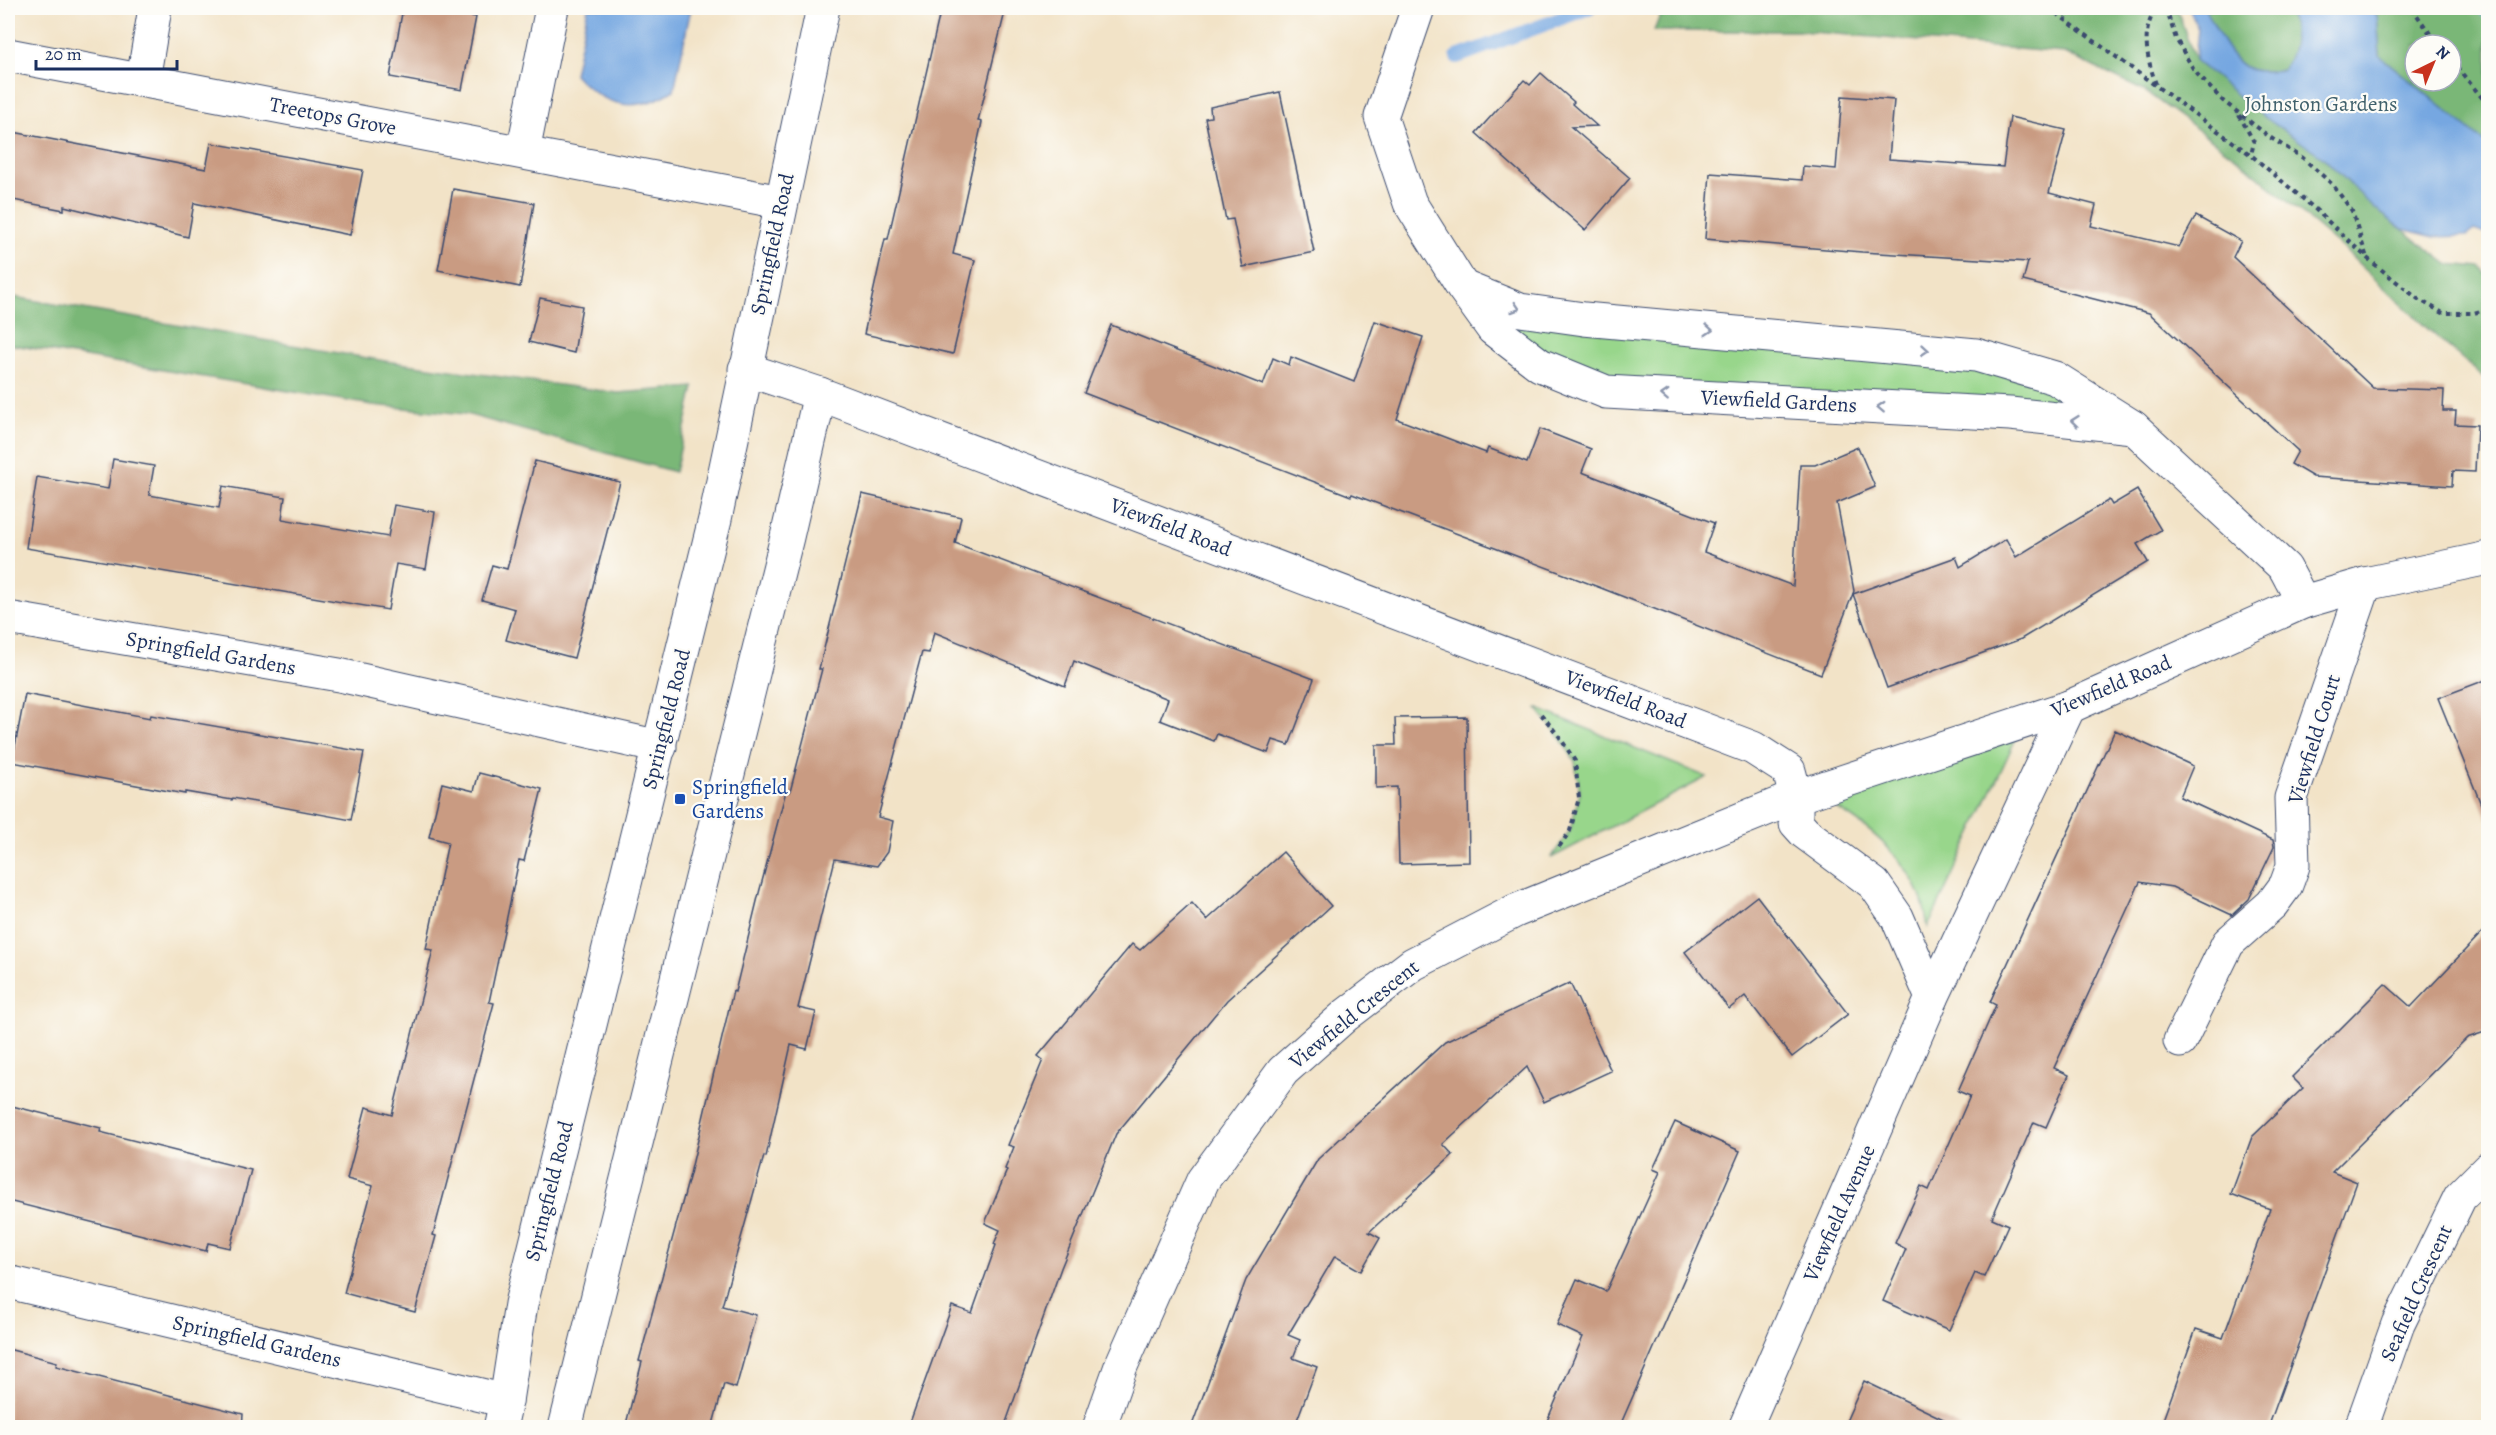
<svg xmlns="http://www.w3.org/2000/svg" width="2496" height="1435" font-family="Alegreya,serif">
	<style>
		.green { fill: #98d68b; stroke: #5a8274; stroke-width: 1.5 }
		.forest { fill: #7ab777; stroke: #4a736a; stroke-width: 1.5; fill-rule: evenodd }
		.water { fill: #76a7e1; stroke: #486ba0; stroke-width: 1.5 }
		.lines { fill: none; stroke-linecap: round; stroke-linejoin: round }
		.stream { stroke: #76a7e1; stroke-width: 14 }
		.building { fill: #c99b82 }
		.minor-casing { stroke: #3b4a6e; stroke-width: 35 }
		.path { stroke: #3b4a6e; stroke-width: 4; stroke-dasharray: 4.5 4.5; stroke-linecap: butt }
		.minor { stroke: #fff; stroke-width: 33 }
		.oneway { stroke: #8d97ae }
		.transit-dot { fill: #1a4fb4; stroke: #fdfcf7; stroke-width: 2 }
		.labels { text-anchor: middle; stroke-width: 4.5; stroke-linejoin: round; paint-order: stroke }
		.park-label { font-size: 21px; fill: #40616c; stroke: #fdfcf7 }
		.street-label { font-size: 21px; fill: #1b2f5e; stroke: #fdfcf7 }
		.transit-label { font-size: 21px; fill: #164399; stroke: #fdfcf7; text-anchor: start }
	</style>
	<rect width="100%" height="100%" fill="#fdfcf7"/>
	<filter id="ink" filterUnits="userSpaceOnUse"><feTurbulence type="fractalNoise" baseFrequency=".0167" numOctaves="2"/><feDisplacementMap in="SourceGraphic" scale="12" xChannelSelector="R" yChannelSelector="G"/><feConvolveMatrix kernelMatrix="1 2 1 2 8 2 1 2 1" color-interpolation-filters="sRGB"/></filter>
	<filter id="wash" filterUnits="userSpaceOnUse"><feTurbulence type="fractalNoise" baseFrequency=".008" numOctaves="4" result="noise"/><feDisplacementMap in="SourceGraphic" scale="24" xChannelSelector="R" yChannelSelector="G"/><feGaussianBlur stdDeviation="1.35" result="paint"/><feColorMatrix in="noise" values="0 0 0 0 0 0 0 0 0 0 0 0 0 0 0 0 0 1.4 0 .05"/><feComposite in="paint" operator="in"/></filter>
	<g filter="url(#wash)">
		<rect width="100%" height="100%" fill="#f2e3c7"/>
		<g class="green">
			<path d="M 1520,310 L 1976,355 L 2133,427 L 1606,392 L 1493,329 Z"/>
			<path d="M 1536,708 L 1707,777 L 1551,858 L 1570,831 L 1580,793 L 1575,761 L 1559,736 Z"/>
			<path d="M 2025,719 L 1928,927 C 1926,916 1924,905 1920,895 C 1901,849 1856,817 1814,795 Z"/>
		</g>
		<g class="forest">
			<path d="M 1663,8 L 2174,8 L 2178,12 L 2195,60 L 2260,114 L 2323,157 L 2374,208 L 2448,264 L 2481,267 L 2488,277 L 2488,381 L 2429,330 L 2341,247 L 2238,159 L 2146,92 L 2065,53 L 1800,31 L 1654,31 Z"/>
			<path d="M 2205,8 L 2289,8 C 2295,34 2299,46 2283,70 C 2271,71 2256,73 2245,67 C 2229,58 2214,24 2205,8 Z"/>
			<path d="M 2366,8 L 2488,8 L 2488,145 L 2380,56 L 2377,16 ZM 2415,45 L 2451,45 L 2451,81 L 2415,81 Z"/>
			<path d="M 8,296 L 385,361 L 618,393 L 694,387 L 675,472 L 466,414 L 372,405 L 8,344 Z"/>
		</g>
		<g class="water">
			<path d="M 588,8 L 691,8 L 674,90 C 635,115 604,107 574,74 Z"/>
			<path d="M 2189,8 L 2205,8 C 2214,24 2229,58 2245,67 C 2256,73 2271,71 2283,70 C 2298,47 2295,34 2289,8 L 2366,8 L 2377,16 L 2380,56 L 2488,145 L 2488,235 L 2474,230 L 2466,236 L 2434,237 L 2403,229 L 2374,208 L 2323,157 L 2260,114 L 2195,60 L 2198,29 Z"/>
		</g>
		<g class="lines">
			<g class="stream">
				<path d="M 2483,8 L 2488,13"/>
				<path d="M 1457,57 L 1589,8"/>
			</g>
		</g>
		<g id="blocks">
			<g class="building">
				<path d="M 403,8 L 425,8 L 476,17 L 462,90 L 390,77 Z"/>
				<path d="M 941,8 L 1006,8 L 978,121 L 982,122 L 953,254 L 975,260 L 953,354 L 864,334 L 885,239 L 888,239 Z"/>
				<path d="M 1541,73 L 1574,102 L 1572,104 L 1597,126 L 1571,127 L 1630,178 L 1585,230 L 1476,133 L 1524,80 L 1530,85 Z"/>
				<path d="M 1280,92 L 1314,252 L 1243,267 L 1233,219 L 1226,220 L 1205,118 L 1211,117 L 1210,107 Z"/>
				<path d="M 1842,96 L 1894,100 L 1889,159 L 2003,167 L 2010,117 L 2066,130 L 2049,193 L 2096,205 L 2091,226 L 2179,247 L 2196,216 L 2241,241 L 2233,257 L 2373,388 L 2444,390 L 2443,411 L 2456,411 L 2455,424 L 2477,425 L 2475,472 L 2453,471 L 2452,486 L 2313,477 L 2291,464 L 2298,451 L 2149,313 L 2023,281 L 2028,262 L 1862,252 L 1705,239 L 1710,173 L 1802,180 L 1803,166 L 1836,169 Z"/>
				<path d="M 8,131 L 206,169 L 211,143 L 363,170 L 350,235 L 194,203 L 188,237 L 64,206 L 64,210 L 8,199 Z"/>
				<path d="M 453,189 L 534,203 L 520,287 L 438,270 Z"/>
				<path d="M 540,298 L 582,306 L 574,353 L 529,342 Z"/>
				<path d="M 1375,321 L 1423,337 L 1397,419 L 1486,453 L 1488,448 L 1527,463 L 1540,429 L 1591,449 L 1582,472 L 1714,523 L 1704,552 L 1793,586 L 1800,465 L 1815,465 L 1858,447 L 1875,487 L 1837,503 L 1854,591 L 1821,674 L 1601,588 L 1352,494 L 1351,496 L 1084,393 L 1111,325 L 1263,385 L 1273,358 L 1289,365 L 1291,357 L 1354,382 Z"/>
				<path d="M 113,459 L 154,466 L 149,495 L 219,508 L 223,486 L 285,497 L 282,519 L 388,537 L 394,505 L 435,512 L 426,569 L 396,564 L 388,610 L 26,548 L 37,477 L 108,489 Z"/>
				<path d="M 535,461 L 620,482 L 574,658 L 506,640 L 515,609 L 482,600 L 492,565 L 507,569 Z"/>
				<path d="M 2137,490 L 2161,530 L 2137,544 L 2148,562 L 2021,639 L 1887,688 L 1853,594 L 1956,557 L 1960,567 L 2006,539 L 2016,557 L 2109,500 L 2112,505 Z"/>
				<path d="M 862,494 L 961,517 L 955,543 L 1314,679 L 1289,745 L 1273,740 L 1268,753 L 1217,734 L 1214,741 L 1160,720 L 1168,699 L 1074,661 L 1065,686 L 934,632 L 929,653 L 922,652 L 878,817 L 893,821 L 887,852 L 877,866 L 835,859 L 798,1008 L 816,1012 L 807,1049 L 791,1045 L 766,1157 L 764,1156 L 722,1306 L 756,1315 L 736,1388 L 724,1384 L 712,1428 L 625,1428 L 642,1362 L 639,1361 L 690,1174 L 733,991 L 735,992 L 759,893 L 786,791 L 790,792 L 822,669 L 819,669 Z"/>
				<path d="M 2488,679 L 2488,819 L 2487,819 L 2438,698 Z"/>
				<path d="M 25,694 L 150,718 L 151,715 L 364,752 L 351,820 L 233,798 L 232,800 L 185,792 L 185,794 L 12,762 Z"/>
				<path d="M 1467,717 L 1469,862 L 1399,864 L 1397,787 L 1376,788 L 1376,745 L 1396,745 L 1395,718 Z"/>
				<path d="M 2115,730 L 2193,766 L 2180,797 L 2273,840 L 2274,847 L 2249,899 L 2232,915 L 2172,887 L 2140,882 L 2054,1068 L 2069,1075 L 2046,1127 L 2034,1122 L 1992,1218 L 2008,1225 L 1984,1277 L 1975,1273 L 1949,1330 L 1883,1301 L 1906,1249 L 1895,1243 L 1921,1186 L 1929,1190 L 1970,1096 L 1958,1091 L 1996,1005 L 1990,1002 Z"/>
				<path d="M 479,773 L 542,789 L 524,861 L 519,860 L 489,1002 L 494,1003 L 433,1235 L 436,1236 L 415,1312 L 344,1293 L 373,1186 L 347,1179 L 366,1107 L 392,1115 L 433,950 L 426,949 L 448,842 L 429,837 L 442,783 L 474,791 Z"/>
				<path d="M 1283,852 L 1331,906 L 1227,1000 L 1116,1134 L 1061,1268 L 1004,1428 L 908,1428 L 952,1306 L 972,1313 L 996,1245 L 994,1244 L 1000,1230 L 985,1223 L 1007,1170 L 1005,1169 L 1014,1147 L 1008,1145 L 1043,1060 L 1038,1056 L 1132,944 L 1140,950 L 1192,903 L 1207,920 Z"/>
				<path d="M 1757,896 L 1848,1014 L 1792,1057 L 1745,996 L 1729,1009 L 1685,952 Z"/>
				<path d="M 2488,926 L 2488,1031 L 2467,1038 L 2332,1172 L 2357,1182 L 2268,1428 L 2160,1428 L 2196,1329 L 2223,1338 L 2270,1209 L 2231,1194 L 2252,1137 L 2303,1088 L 2292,1077 L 2385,984 L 2411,1007 Z"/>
				<path d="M 1570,983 L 1611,1071 L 1544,1102 L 1527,1067 L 1443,1144 L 1453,1155 L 1369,1232 L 1380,1238 L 1361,1271 L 1335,1256 L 1288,1335 L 1300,1340 L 1293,1358 L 1317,1367 L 1294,1428 L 1191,1428 L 1246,1280 L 1318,1159 L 1445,1042 Z"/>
				<path d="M 8,1105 L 101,1128 L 100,1132 L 251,1170 L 230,1248 L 208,1243 L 206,1251 L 8,1201 Z"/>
				<path d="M 1675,1122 L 1740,1151 L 1619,1428 L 1544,1428 L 1583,1337 L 1557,1325 L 1577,1279 L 1605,1291 L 1607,1289 L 1660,1172 L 1653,1169 Z"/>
				<path d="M 8,1349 L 57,1362 L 56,1366 L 243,1414 L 242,1428 L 8,1428 Z"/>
				<path d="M 1864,1381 L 1962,1428 L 1843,1428 Z"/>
			</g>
		</g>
	</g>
	<g filter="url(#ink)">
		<use href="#blocks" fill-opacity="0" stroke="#3b4a6e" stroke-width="1.5"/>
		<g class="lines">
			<defs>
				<g id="minor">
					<path d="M 1418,8 L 1381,117 L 1410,203 L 1462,286 L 1493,329 L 1540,365 L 1606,392 L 2010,414 L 2133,427"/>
					<path d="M 8,55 L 781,202"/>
					<path d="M 143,80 L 155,8"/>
					<path d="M 523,152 L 552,8"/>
					<path d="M 1463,287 L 1520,310 L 1584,319 L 1976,355 L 2055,378 L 2133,427 L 2285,568 L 2303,602"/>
					<path d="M 745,369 L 820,394 L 1753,748 L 1789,771 L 1796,797 L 2069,707 L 2303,602 L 2365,584 L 2488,558"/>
					<path d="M 8,618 L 339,675 L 660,747"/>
					<path d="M 1932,998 L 2069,707"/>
					<path d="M 2180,1041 L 2228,943 L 2272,904 L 2286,885 L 2293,866 L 2291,798 L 2365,584"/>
					<path d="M 8,1282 L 506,1401"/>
					<path d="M 500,1428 L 506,1401 L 521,1304 L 715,519 L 823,8"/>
					<path d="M 565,1428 L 787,537 L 820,394"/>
					<path d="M 1099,1428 L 1121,1366 L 1203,1180 L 1283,1071 L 1346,1015 L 1413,964 L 1515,911 L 1796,797 L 1796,823 L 1805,833 L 1874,884 L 1897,917 L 1932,998 L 1745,1428"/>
					<path d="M 2361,1428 L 2398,1324 L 2460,1197 L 2488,1169"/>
				</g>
			</defs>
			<use href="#minor" class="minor-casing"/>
			<g class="path">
				<path d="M 2049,8 L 2251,155 L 2315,209 L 2367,258 L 2418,299 L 2443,313 L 2474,313 L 2488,309"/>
				<path d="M 2166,8 L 2176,39 L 2195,72 L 2223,101 L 2271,138 L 2303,158 L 2333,185 L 2352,211 L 2367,258"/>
				<path d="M 2412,8 L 2438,45"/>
				<path d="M 2451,60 L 2488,105"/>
				<path d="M 2156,84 C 2147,59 2140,30 2157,8"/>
				<path d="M 2239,115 L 2254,142 L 2251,155"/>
				<path d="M 1541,714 L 1559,736 L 1575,761 L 1579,798 L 1570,831 L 1559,847"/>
			</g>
			<use href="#minor" class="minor"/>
		</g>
		<defs><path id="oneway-chevron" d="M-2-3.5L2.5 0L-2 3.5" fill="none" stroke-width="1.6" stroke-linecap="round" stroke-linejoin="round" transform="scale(1.5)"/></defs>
		<g class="oneway">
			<use href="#oneway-chevron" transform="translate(1516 308) rotate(18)"/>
			<use href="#oneway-chevron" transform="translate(1709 330) rotate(5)"/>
			<use href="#oneway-chevron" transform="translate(1925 350) rotate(5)"/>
			<use href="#oneway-chevron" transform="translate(1665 395) rotate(-177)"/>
			<use href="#oneway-chevron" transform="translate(1881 407) rotate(-177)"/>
			<use href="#oneway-chevron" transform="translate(2075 421) rotate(-174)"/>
		</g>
	</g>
	<rect class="transit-dot" x="674" y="793" width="12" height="12" rx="3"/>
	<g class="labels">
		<g class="park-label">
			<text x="2321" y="111">Johnston Gardens</text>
		</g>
		<g class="street-label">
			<text transform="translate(333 116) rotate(11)" y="7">Treetops Grove</text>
			<text transform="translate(772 244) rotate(-78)" y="7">Springfield Road</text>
			<text transform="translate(1779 401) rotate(3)" y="7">Viewfield Gardens</text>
			<text transform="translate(1171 527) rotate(21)" y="7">Viewfield Road</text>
			<text transform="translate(211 653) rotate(10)" y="7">Springfield Gardens</text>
			<text transform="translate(2111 686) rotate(-23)" y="7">Viewfield Road</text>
			<text transform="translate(1626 699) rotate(21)" y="7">Viewfield Road</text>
			<text transform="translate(666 719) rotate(-76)" y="7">Springfield Road</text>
			<text transform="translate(2314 739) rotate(-73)" y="7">Viewfield Court</text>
			<text transform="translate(1354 1014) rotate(-39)" y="7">Viewfield Crescent</text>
			<text transform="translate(549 1191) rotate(-76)" y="7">Springfield Road</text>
			<text transform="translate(1839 1213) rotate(-66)" y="7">Viewfield Avenue</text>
			<text transform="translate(2416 1293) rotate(-66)" y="7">Seafield Crescent</text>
			<text transform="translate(257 1341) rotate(13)" y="7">Springfield Gardens</text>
		</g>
		<g class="transit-label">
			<text x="692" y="794">Springfield<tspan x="692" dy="24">Gardens</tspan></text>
		</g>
	</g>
	<rect width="2496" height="1435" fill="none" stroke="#fdfcf7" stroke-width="30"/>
	<g transform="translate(2433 63) rotate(43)"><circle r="28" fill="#fdfcf7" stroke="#a3aaba" stroke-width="1.5"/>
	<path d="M0-4.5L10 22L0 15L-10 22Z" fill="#c8321e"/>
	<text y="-9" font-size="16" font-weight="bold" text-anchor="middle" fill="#1b2f5e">N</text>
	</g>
	<path d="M36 60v9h141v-9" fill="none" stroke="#1b2f5e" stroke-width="3"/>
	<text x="45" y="60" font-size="18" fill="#1b2f5e" stroke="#fdfcf7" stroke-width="4.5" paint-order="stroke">20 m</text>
</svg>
